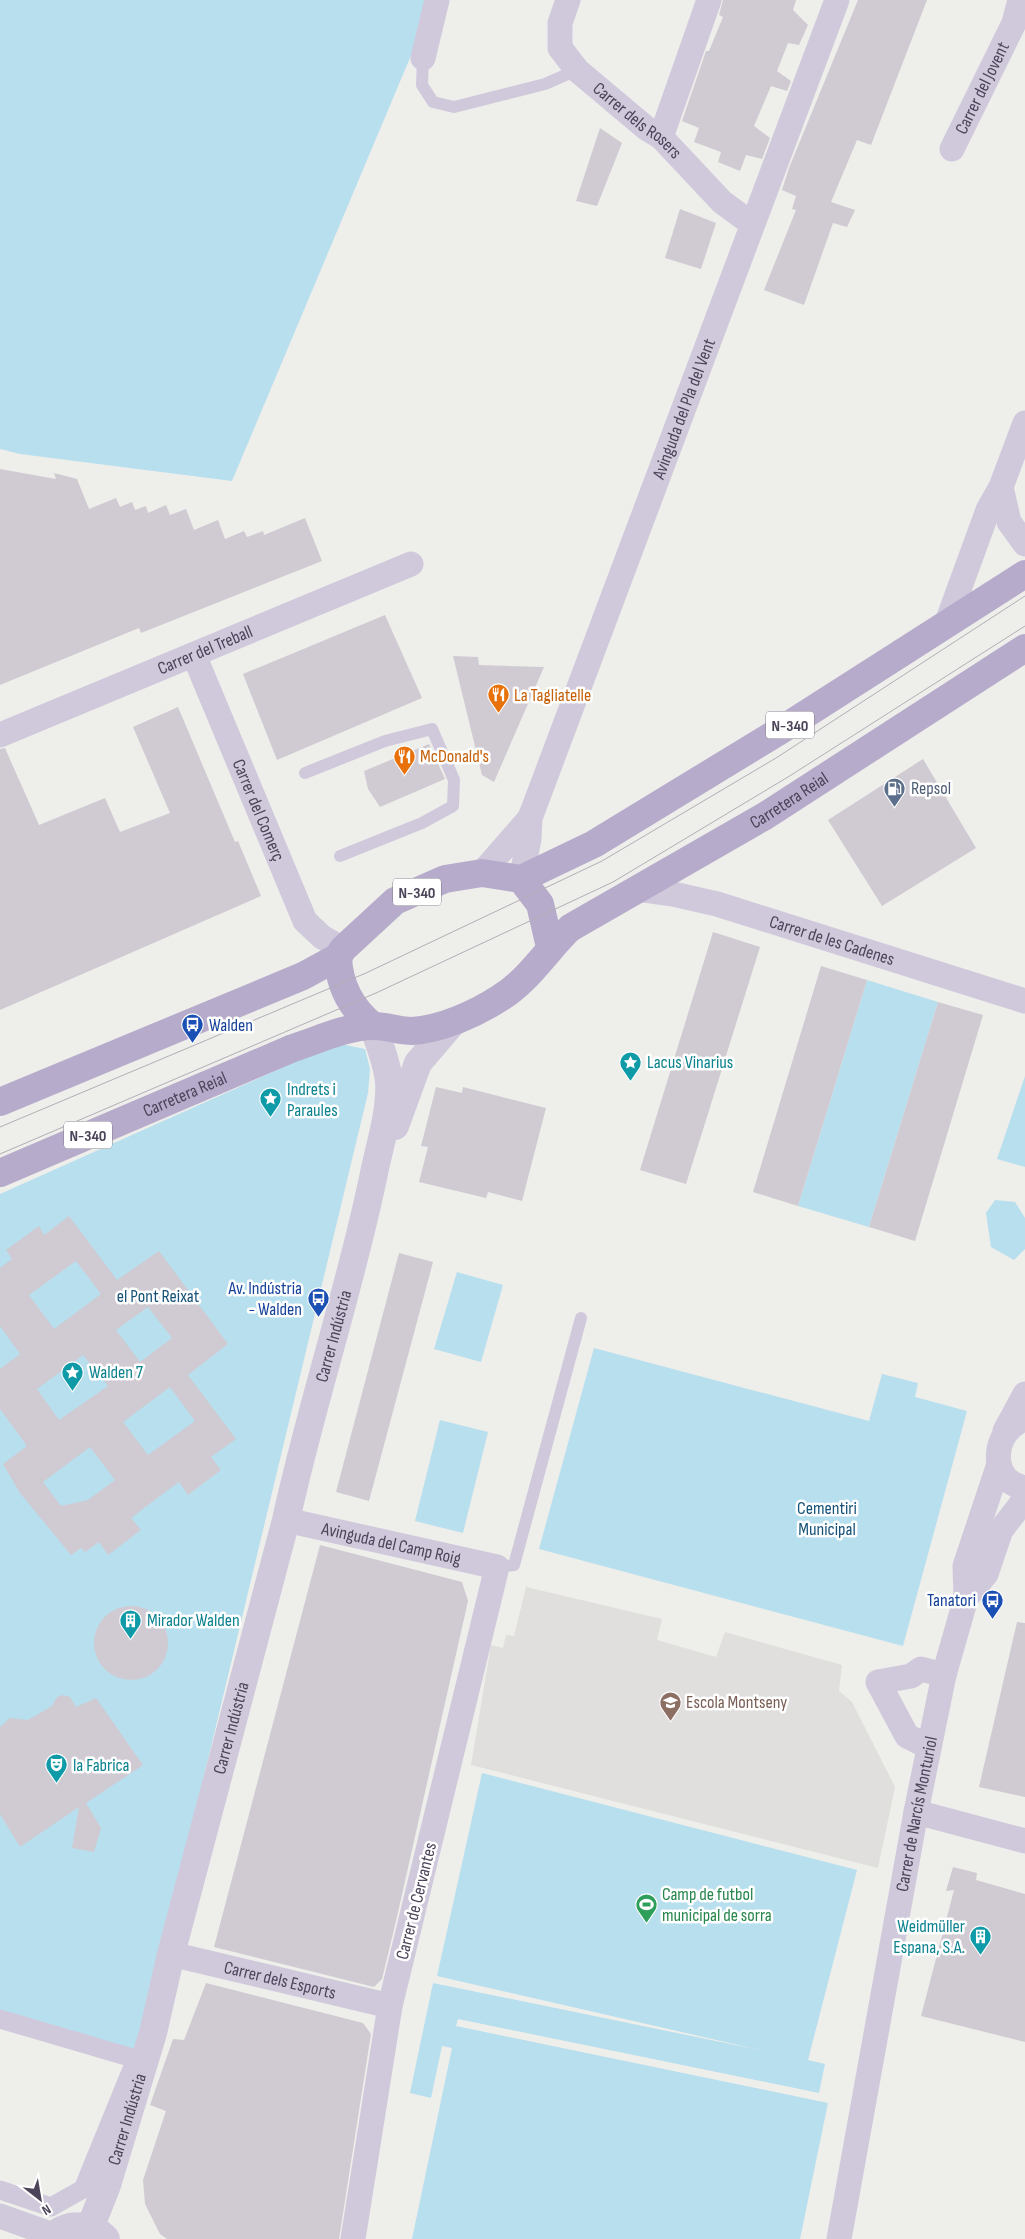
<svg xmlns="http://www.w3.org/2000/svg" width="1025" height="2239" font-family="'Sofia Sans Condensed',sans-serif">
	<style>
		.education { fill: #e0dfdd }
		.green { fill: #b8dfee }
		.building { fill: #d0cbd3; fill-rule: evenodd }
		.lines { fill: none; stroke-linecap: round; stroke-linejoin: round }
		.service { stroke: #d0c9dc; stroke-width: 12 }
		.pedestrian { stroke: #d0c9dc; stroke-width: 19 }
		.minor { stroke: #d0c9dc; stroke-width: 25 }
		.tertiary { stroke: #d0c9dc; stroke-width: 28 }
		.primary { stroke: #b7abcb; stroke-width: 28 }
		.tram { stroke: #b2aeb6; stroke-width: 1 }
		.labels { text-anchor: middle; stroke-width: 5; stroke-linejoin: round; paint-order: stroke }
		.shield { fill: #fff; stroke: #827c8b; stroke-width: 1 }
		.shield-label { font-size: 16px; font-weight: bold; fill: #4c4459 }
		.street-label { font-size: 18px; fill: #4c4459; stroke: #fff }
		.food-label { font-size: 18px; fill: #c56008; stroke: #fff; text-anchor: start }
		.service-label { font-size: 18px; fill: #4e5e75; stroke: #fff; text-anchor: start }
		.transit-label { font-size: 18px; fill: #164399; stroke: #fff; text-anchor: end }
		.culture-label { font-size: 18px; fill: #0d838f; stroke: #fff; text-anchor: start }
		.park-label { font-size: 18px; fill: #165278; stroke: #fff }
		.education-label { font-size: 18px; fill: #785e54; stroke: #fff; text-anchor: start }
		.leisure-label { font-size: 18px; fill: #27864d; stroke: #fff; text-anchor: start }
	</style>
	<rect width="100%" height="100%" fill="#eeeeeb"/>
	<path class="education" d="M 526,1587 L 662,1619 L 657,1640 L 716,1657 L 725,1632 L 842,1665 L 839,1691 L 852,1702 L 895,1787 L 878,1868 L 471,1765 L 491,1645 L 503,1648 L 506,1635 L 514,1636 Z"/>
	<g class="green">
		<path d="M 0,0 L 426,0 L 415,46 L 232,481 L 20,454 L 0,449 Z"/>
		<path d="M 867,980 L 938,1002 L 869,1227 L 798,1206 Z"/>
		<path d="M 341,1044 L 365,1049 L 370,1069 L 368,1093 L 136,2059 L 0,2019 L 0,1194 L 315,1053 Z"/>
		<path d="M 1025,1076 L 1025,1167 L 997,1159 Z"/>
		<path d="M 995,1200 L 1015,1202 L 1025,1218 L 1025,1249 L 1014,1260 L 991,1247 L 986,1213 Z"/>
		<path d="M 457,1272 L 503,1285 L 481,1362 L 434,1349 Z"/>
		<path d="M 594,1348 L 869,1421 L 882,1374 L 918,1383 L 915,1397 L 967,1411 L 903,1646 L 539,1549 Z"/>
		<path d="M 440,1420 L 488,1432 L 463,1533 L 415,1521 Z"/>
		<path d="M 482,1773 L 857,1870 L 808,2060 L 825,2064 L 819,2093 L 458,2019 L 456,2026 L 828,2103 L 800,2239 L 412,2239 L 452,2048 L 442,2046 L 431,2098 L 410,2093 L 433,1983 L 760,2050 L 437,1976 Z"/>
	</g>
	<g class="building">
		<path d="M 723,0 L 796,0 L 793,10 L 808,25 L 799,45 L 788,43 L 777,71 L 791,81 L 787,91 L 771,86 L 754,126 L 770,138 L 762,159 L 746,155 L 740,171 L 718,162 L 721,152 L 694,142 L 699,128 L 682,121 L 706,51 L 709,51 L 723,17 L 719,15 Z"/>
		<path d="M 858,0 L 927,0 L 871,145 L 857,140 L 831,202 L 855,210 L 847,227 L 833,223 L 804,305 L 764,290 L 796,210 L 792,209 L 796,196 L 782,190 L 789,168 Z"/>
		<path d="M 600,128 L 622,143 L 597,206 L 576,201 Z"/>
		<path d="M 680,209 L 716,223 L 701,269 L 665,258 Z"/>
		<path d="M 0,469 L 56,479 L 54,473 L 77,479 L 89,509 L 116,498 L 120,507 L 132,502 L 135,510 L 146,506 L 148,513 L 166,505 L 170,515 L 186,509 L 194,530 L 218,520 L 225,539 L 244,531 L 247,537 L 263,531 L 264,535 L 305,518 L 322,561 L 141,633 L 139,628 L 0,685 Z"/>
		<path d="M 385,615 L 422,698 L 277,760 L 243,674 Z"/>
		<path d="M 453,656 L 478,657 L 479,665 L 544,667 L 494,782 L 482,775 Z"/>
		<path d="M 178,707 L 235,842 L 238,841 L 261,896 L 0,1010 L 0,749 L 5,748 L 39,825 L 105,798 L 120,832 L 170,813 L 133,727 Z"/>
		<path d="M 429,744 L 445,779 L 380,807 L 368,789 L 364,771 Z"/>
		<path d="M 923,759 L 976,848 L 882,906 L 828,820 Z"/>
		<path d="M 713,932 L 760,947 L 686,1184 L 640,1170 Z"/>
		<path d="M 821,966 L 867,980 L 798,1206 L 753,1192 Z"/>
		<path d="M 938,1002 L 983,1015 L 915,1241 L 869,1227 Z"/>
		<path d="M 436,1087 L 462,1093 L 463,1087 L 546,1108 L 522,1201 L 488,1192 L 486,1198 L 419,1182 L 428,1147 L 421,1146 Z"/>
		<path d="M 69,1216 L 117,1280 L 159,1251 L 228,1344 L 188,1375 L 236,1439 L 211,1457 L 221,1470 L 188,1495 L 179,1482 L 164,1493 L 131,1518 L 141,1530 L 108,1555 L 99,1542 L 85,1552 L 81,1548 L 71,1555 L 20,1493 L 3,1464 L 27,1446 L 0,1409 L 0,1369 L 20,1354 L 0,1326 L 0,1268 L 12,1259 L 6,1250 L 39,1226 L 44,1235 ZM 76,1261 L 101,1294 L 54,1329 L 29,1295 ZM 148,1307 L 172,1338 L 140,1362 L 116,1330 ZM 83,1355 L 108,1386 L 59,1420 L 37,1389 ZM 170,1387 L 195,1421 L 148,1455 L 123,1422 ZM 90,1447 L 115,1480 L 88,1500 L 61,1506 L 43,1482 Z"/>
		<path d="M 399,1253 L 433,1262 L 369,1501 L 336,1492 Z"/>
		<path d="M 320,1545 L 462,1582 L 468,1601 L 396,1921 L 382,1979 L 374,1987 L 214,1947 Z"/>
		<circle cx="131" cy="1643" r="37"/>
		<path d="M 1017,1622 L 1025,1623 L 1025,1797 L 979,1787 Z"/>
		<path d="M 63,1695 L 70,1697 L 76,1707 L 96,1698 L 143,1765 L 86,1803 L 101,1828 L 94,1852 L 72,1848 L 79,1807 L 20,1847 L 0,1814 L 0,1727 L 10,1718 L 28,1720 L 52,1706 L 57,1697 Z"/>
		<path d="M 953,1867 L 977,1873 L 976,1880 L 1025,1894 L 1025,2042 L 921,2016 L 954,1890 L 946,1891 Z"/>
		<path d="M 206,1983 L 363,2023 L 371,2034 L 339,2239 L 167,2239 L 160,2234 L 145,2204 L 143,2180 L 166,2111 L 150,2105 L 173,2039 L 184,2040 Z"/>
	</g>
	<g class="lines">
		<g class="service">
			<path d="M 423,58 L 422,85 L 433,102 L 454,107 L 545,84 L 577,70"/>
			<path d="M 305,773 L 385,741 L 432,729 L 454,780 L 453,806 L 422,823 L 340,856"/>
			<path d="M 497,1567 L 514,1565 L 581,1318"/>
		</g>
		<path class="pedestrian" d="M 0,2019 L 136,2059 L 83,2189 L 51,2207 L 0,2190"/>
		<g class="minor">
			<path id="s1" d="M 568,0 L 560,23 L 560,48 L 577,70 L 646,128 L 661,137 L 722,202 L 752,224"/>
			<path d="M 423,58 L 437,0"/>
			<path d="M 661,137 L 709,0"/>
			<path id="s2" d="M 952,149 L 1014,23 L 1020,0"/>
			<path d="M 1001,487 L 1009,522 L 1025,544"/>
			<path d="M 946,625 L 988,510 L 1001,487 L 1025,423"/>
			<path id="s3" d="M 194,655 L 305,921 L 322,937 L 343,949"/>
			<path id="s4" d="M 0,735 L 411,564"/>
			<path d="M 482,873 L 530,818"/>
			<path id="s5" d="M 521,879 L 529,839 L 530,818 L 837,0"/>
			<path id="s6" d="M 637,889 L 673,894 L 717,904 L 1025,1001"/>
			<path d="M 1025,1419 C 992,1430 987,1481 1025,1488"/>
			<path d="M 1005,1431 L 1025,1394"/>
			<path id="s7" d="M 286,1520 L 497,1567 L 390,2006 L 353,2239"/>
			<path d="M 966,1598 L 986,1574 L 1001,1530 L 1025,1499"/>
			<path d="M 929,1747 L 907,1736 L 878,1682 L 911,1676 L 921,1669 L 944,1675"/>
			<path d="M 916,1812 L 1025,1841"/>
			<path id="s8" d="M 171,1954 L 390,2006"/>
			<path d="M 0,2216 L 53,2235"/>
			<path id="s9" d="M 839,2239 L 916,1812 L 944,1675 L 966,1598 L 965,1566 L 999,1464"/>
		</g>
		<g class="tertiary">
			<path d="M 395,1126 L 418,1063 L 453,1022"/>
			<path id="s10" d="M 90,2228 L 107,2185 L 153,2033 L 171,1954 L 286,1520 C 311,1405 349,1293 373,1178 C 379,1147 391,1112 389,1081 C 387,1062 379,1043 373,1026"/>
			<path d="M 50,2239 C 64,2222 92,2222 106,2239"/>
		</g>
		<g class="primary">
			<path d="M 521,879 L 540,904 L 550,947"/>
			<path d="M 338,957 C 339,986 351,1008 373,1026"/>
			<path d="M 0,1102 L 303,976 L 338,957 L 343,949 L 395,901 L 445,879 L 482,873 L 521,879 L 594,844 L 781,730 L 1025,574"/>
			<path id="s11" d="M 0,1173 L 293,1048 C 318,1040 347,1026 374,1026 C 387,1026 399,1031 412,1031 C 442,1029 475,1014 500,998 C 528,981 547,950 570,928 L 765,816 L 1025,648"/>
		</g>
		<g class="tram">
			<path d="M 0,1127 L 366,973 L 602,861 L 776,758 L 1025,596"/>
			<path d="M 0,1154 L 376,993 L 613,882 L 788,777 L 1025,626"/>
		</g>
	</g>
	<defs>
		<symbol id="restaurant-pin" viewBox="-11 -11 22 30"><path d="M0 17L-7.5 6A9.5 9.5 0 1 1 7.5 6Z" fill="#e8710a" stroke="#fff"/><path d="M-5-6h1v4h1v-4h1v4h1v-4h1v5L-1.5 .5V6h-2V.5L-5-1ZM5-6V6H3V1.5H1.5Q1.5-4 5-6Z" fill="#fff"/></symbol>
		<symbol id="fuel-pin" viewBox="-11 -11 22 30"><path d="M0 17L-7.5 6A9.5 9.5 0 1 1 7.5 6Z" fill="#5c6f8a" stroke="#fff"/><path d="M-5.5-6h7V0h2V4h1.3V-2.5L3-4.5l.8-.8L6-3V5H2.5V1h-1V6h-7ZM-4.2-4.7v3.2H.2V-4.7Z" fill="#fff"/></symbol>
		<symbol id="bus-pin" viewBox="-11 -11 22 30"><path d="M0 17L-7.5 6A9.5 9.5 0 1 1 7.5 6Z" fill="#1a4fb4" stroke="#fff"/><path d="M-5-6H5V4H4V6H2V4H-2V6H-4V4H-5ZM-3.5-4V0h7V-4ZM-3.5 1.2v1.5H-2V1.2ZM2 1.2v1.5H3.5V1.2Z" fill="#fff"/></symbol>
		<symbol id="sight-pin" viewBox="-11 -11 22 30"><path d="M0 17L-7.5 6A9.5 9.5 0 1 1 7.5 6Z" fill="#0f9aa8" stroke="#fff"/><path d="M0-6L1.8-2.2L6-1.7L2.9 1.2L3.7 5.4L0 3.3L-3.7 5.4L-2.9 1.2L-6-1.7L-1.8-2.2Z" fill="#fff"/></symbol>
		<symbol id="building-pin" viewBox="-11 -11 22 30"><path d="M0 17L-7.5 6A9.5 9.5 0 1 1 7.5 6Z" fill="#0f9aa8" stroke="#fff"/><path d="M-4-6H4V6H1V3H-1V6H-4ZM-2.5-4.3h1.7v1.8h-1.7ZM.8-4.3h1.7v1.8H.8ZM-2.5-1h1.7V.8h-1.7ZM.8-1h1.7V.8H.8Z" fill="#fff"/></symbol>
		<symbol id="school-pin" viewBox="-11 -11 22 30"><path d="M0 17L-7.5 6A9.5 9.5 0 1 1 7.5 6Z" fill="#8d6e63" stroke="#fff"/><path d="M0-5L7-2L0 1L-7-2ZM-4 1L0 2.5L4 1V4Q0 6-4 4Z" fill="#fff"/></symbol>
		<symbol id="theatre-pin" viewBox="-11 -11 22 30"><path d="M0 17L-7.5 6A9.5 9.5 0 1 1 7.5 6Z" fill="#0f9aa8" stroke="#fff"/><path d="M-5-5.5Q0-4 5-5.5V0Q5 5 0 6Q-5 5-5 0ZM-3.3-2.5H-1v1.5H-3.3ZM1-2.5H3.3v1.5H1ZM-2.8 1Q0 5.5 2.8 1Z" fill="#fff"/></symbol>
		<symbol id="stadium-pin" viewBox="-11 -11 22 30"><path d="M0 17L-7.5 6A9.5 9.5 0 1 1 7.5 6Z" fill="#2e9e5b" stroke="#fff"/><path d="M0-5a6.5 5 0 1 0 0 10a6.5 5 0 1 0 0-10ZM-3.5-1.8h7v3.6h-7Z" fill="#fff"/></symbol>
	</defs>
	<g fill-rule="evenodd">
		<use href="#restaurant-pin" x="486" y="682" width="25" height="34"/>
		<use href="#restaurant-pin" x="392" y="744" width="25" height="34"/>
		<use href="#fuel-pin" x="882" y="776" width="25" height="34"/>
		<use href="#bus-pin" x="180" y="1012" width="25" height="34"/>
		<use href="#sight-pin" x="618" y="1050" width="25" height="34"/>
		<use href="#sight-pin" x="258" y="1086" width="25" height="34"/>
		<use href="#bus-pin" x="306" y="1286" width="25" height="34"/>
		<use href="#sight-pin" x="60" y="1360" width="25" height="34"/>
		<use href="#bus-pin" x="980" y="1588" width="25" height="34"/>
		<use href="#building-pin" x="118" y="1608" width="25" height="34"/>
		<use href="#school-pin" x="658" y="1690" width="25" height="34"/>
		<use href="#theatre-pin" x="44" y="1752" width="25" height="34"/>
		<use href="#stadium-pin" x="634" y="1892" width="25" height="34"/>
		<use href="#building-pin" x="968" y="1924" width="25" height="34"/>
	</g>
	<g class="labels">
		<g class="shield">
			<rect x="766" y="711.5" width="48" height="27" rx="4"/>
			<rect x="393" y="878.5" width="48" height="27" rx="4"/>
			<rect x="64" y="1121.5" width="48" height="27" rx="4"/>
		</g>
		<g class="shield-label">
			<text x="790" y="731">N-340</text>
			<text x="417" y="898">N-340</text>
			<text x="88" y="1141">N-340</text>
		</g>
		<g class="street-label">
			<text dy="6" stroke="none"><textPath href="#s2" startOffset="68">Carrer del Jovent</textPath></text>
			<text dy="6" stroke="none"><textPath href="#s1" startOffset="156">Carrer dels Rosers</textPath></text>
			<text dy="6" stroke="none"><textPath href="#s5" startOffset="499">Avinguda del Pla del Vent</textPath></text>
			<text dy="6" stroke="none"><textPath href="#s4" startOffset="222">Carrer del Treball</textPath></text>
			<text dy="6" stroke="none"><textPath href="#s11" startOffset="889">Carretera Reial</textPath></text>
			<text dy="6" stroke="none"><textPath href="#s3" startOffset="168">Carrer del Comerç</textPath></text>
			<text dy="6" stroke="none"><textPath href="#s6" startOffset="202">Carrer de les Cadenes</textPath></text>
			<text dy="6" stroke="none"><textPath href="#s11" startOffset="201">Carretera Reial</textPath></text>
			<text dy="6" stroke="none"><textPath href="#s10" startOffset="925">Carrer Indústria</textPath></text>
			<text dy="6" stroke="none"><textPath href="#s7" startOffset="108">Avinguda del Camp Roig</textPath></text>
			<text dy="6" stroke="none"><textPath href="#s10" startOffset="520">Carrer Indústria</textPath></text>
			<text dy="6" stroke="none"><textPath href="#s9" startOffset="432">Carrer de Narcís Monturiol</textPath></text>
			<text transform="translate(416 1901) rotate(-76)" y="6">Carrer de Cervantes</text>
			<text dy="6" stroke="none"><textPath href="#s8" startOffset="112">Carrer dels Esports</textPath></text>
			<text dy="6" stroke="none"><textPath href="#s10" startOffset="115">Carrer Indústria</textPath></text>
		</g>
		<g class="food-label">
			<text x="514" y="701">La Tagliatelle</text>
			<text x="420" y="762">McDonald's</text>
		</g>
		<g class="service-label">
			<text x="911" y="794">Repsol</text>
		</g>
		<g class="transit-label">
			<text x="209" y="1031" text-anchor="start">Walden</text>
			<text x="302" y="1294">Av. Indústria<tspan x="302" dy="21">- Walden</tspan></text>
			<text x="976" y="1606">Tanatori</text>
		</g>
		<g class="culture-label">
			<text x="647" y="1068">Lacus Vinarius</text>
			<text x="287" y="1095">Indrets i<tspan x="287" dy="21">Paraules</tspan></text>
			<text x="89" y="1378">Walden 7</text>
			<text x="147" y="1626">Mirador Walden</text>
			<text x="73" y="1771">la Fabrica</text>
			<text x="965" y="1932" text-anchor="end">Weidmüller<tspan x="965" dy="21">Espana, S.A.</tspan></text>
		</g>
		<g class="park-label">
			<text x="158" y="1302">el Pont Reixat</text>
			<text x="827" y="1514">Cementiri<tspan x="827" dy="21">Municipal</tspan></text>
		</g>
		<g class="education-label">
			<text x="686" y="1708">Escola Montseny</text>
		</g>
		<g class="leisure-label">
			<text x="662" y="1900">Camp de futbol<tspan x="662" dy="21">municipal de sorra</tspan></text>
		</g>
	</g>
	<g transform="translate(40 2199) rotate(149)" stroke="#ffffff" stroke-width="4" paint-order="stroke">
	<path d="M0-4L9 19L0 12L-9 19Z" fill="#4c4459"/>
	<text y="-8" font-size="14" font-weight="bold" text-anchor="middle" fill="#4c4459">N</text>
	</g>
</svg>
